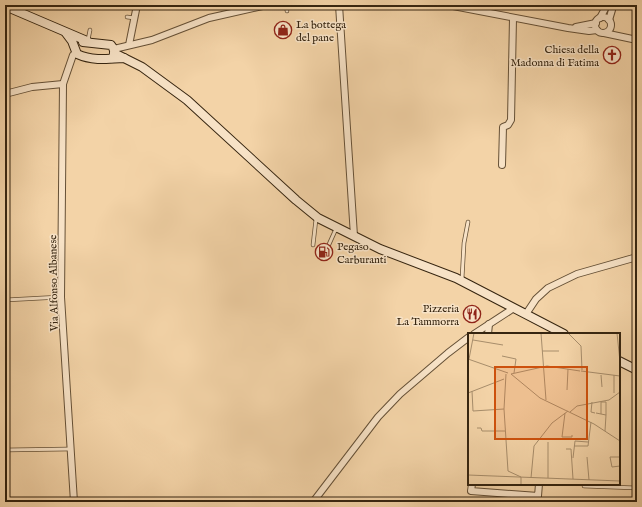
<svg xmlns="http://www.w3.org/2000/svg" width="642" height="507" font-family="'IM FELL English',serif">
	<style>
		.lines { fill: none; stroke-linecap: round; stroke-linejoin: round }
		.lane-casing { stroke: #655036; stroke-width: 4.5 }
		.street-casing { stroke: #655036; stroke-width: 8 }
		.secondary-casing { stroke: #362510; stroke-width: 10 }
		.lane { stroke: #f7e2c6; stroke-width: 3 }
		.street { stroke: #f7e2c6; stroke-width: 6 }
		.secondary { stroke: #f7e2c6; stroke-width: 8 }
		.labels { text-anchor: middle; stroke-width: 3; stroke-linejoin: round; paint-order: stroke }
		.poi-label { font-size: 11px; fill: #362510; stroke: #f7e2c6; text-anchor: start }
		.street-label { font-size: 11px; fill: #362510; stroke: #f7e2c6 }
		.inset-road { fill: none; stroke: #a78d6b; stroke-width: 1 }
		.view { fill: #cd510d; fill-opacity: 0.15; stroke: #cd510d; stroke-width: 2 }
		.inset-edge { fill: none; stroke: #362510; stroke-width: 2 }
	</style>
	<rect width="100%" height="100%" fill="#f3d3a7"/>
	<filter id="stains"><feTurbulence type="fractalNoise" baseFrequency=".005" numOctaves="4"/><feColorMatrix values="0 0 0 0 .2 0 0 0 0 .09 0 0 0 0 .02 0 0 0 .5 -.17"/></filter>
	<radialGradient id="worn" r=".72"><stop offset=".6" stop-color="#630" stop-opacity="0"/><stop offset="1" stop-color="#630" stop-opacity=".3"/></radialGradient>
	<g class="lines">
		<defs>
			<g id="lane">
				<path d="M 286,5 L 287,11"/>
				<path d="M 127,17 L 135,18"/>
				<path d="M 88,40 L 90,30"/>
				<path d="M 313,245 L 316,219"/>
				<path d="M 326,251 L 335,231 L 337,230"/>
				<path d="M 462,279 L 464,243 L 468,222"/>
				<path d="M 5,300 L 61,297"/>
				<path d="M 5,450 L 70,449"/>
				<path d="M 584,486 L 637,488"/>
			</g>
			<g id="street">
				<path d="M 339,5 L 354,236"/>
				<path d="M 448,5 L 568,28 L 589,31 L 597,30"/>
				<circle cx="603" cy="25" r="8"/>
				<path d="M 600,18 L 607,5"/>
				<path d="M 609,20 L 612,10 L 611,5"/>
				<path d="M 576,27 L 596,23"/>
				<path d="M 604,33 L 637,40"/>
				<path d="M 129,45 L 137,5"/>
				<path d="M 114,49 L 152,40 L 209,18 L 267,5"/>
				<path d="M 5,94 L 32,87 L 63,84"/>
				<path d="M 502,165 L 503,127 L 508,125 L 511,120 L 513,18"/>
				<path d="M 526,314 L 536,299 L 548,288 L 577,274 L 637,257"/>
				<path d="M 474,334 L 514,308"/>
				<path d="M 488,334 L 489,324"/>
				<path d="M 472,484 L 471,491 L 538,496 L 539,484"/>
				<path d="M 74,502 L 61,297 L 63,84 L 73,55 L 76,52"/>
				<path d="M 313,502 L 378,417 L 400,394 L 448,353 L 469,337"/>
			</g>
			<g id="secondary">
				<path d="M 5,6 L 87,41"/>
				<path d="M 66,33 L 72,41 L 77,54 C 92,61 108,59 124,58"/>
				<path d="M 83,42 L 111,45 C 114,48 116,54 112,58"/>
				<path d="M 114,53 L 142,67 L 187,100 L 296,200 L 318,218 L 380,249 L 456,278 L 564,334"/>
				<path d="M 619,361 L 637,370"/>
			</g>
		</defs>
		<use href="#lane" class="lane-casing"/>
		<use href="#street" class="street-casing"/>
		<use href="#secondary" class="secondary-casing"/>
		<use href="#lane" class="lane"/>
		<use href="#street" class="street"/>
		<use href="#secondary" class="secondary"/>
	</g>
	<defs>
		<symbol id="shop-ring" viewBox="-11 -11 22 22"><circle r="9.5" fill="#f7e2c6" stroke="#8f2418" stroke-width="1.5"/><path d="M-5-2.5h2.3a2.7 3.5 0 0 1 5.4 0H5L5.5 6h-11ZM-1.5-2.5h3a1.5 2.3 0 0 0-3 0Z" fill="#8f2418"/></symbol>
		<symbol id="church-ring" viewBox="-11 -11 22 22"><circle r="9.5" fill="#f7e2c6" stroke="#8f2418" stroke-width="1.5"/><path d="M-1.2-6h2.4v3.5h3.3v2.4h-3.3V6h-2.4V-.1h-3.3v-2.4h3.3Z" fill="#8f2418"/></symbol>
		<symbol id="fuel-ring" viewBox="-11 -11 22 22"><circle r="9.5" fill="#f7e2c6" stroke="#8f2418" stroke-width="1.5"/><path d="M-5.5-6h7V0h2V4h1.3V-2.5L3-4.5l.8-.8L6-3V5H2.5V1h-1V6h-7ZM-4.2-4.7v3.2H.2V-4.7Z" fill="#8f2418"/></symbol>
		<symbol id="restaurant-ring" viewBox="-11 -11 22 22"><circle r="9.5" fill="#f7e2c6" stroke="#8f2418" stroke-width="1.5"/><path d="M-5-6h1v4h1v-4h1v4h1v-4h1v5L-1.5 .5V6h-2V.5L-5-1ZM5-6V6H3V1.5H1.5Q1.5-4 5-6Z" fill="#8f2418"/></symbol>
	</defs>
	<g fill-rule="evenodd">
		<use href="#shop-ring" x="273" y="20" width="20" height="20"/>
		<use href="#church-ring" x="602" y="45" width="20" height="20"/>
		<use href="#fuel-ring" x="314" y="242" width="20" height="20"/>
		<use href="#restaurant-ring" x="462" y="304" width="20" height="20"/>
	</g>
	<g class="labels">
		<g class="poi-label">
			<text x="296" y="28">La bottega<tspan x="296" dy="13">del pane</tspan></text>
			<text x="599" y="53" text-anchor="end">Chiesa della<tspan x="599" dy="13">Madonna di Fatima</tspan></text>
			<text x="337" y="250">Pegaso<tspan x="337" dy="13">Carburanti</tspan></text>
			<text x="459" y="312" text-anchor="end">Pizzeria<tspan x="459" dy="13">La Tammorra</tspan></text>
		</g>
		<g class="street-label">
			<text transform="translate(53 283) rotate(-91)" y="4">Via Alfonso Albanese</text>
		</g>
	</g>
	<g transform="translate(468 333)">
		<rect width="152" height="152" fill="#f3d3a7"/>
		<path class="inset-road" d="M 73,0 L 78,67M 100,0 L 113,13 L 114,37M 149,0 L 152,29M 5,7 L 35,12M 74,18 L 91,18M 34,23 L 48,26 L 46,40M 0,26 L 40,40M 1,26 L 6,0M 113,38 L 152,43M 38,41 L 36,76 L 40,138 L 53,144 L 53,152M 43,41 L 72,65 L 126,91 L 152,108M 43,41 L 79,33 L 112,38M 133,42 L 134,54M 146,42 L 146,60M 99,57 L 100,36M 4,58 L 5,78 L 36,76M 0,60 L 36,46M 124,69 L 123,79 L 127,80M 102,79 L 109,73 L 141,67 L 152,59M 97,80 L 94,104 L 104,104 L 104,102M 128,80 L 138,82 L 137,98M 133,81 L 133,69 L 138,69 L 138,82M 9,95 L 13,95 L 14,98 L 37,98M 80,109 L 80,145M 106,113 L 120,113 L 123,89M 98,116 L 103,116 L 105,146M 119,124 L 121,147M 152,124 L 142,124 L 144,134 L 152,133M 105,125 L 107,108 L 120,109M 0,142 L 152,148M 63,145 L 66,113 L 84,90 L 100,78"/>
		<path class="view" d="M 27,34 L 119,34 L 119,106 L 27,106 Z"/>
		<rect width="152" height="152" class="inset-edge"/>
	</g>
	<rect width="642" height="507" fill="none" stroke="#f3d3a7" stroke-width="20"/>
	<rect x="6" y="6" width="630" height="495" fill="none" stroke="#362510" stroke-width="2"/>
	<rect x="10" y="10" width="622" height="487" fill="none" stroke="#362510"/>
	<rect width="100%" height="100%" filter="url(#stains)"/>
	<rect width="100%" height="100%" fill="url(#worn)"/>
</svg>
